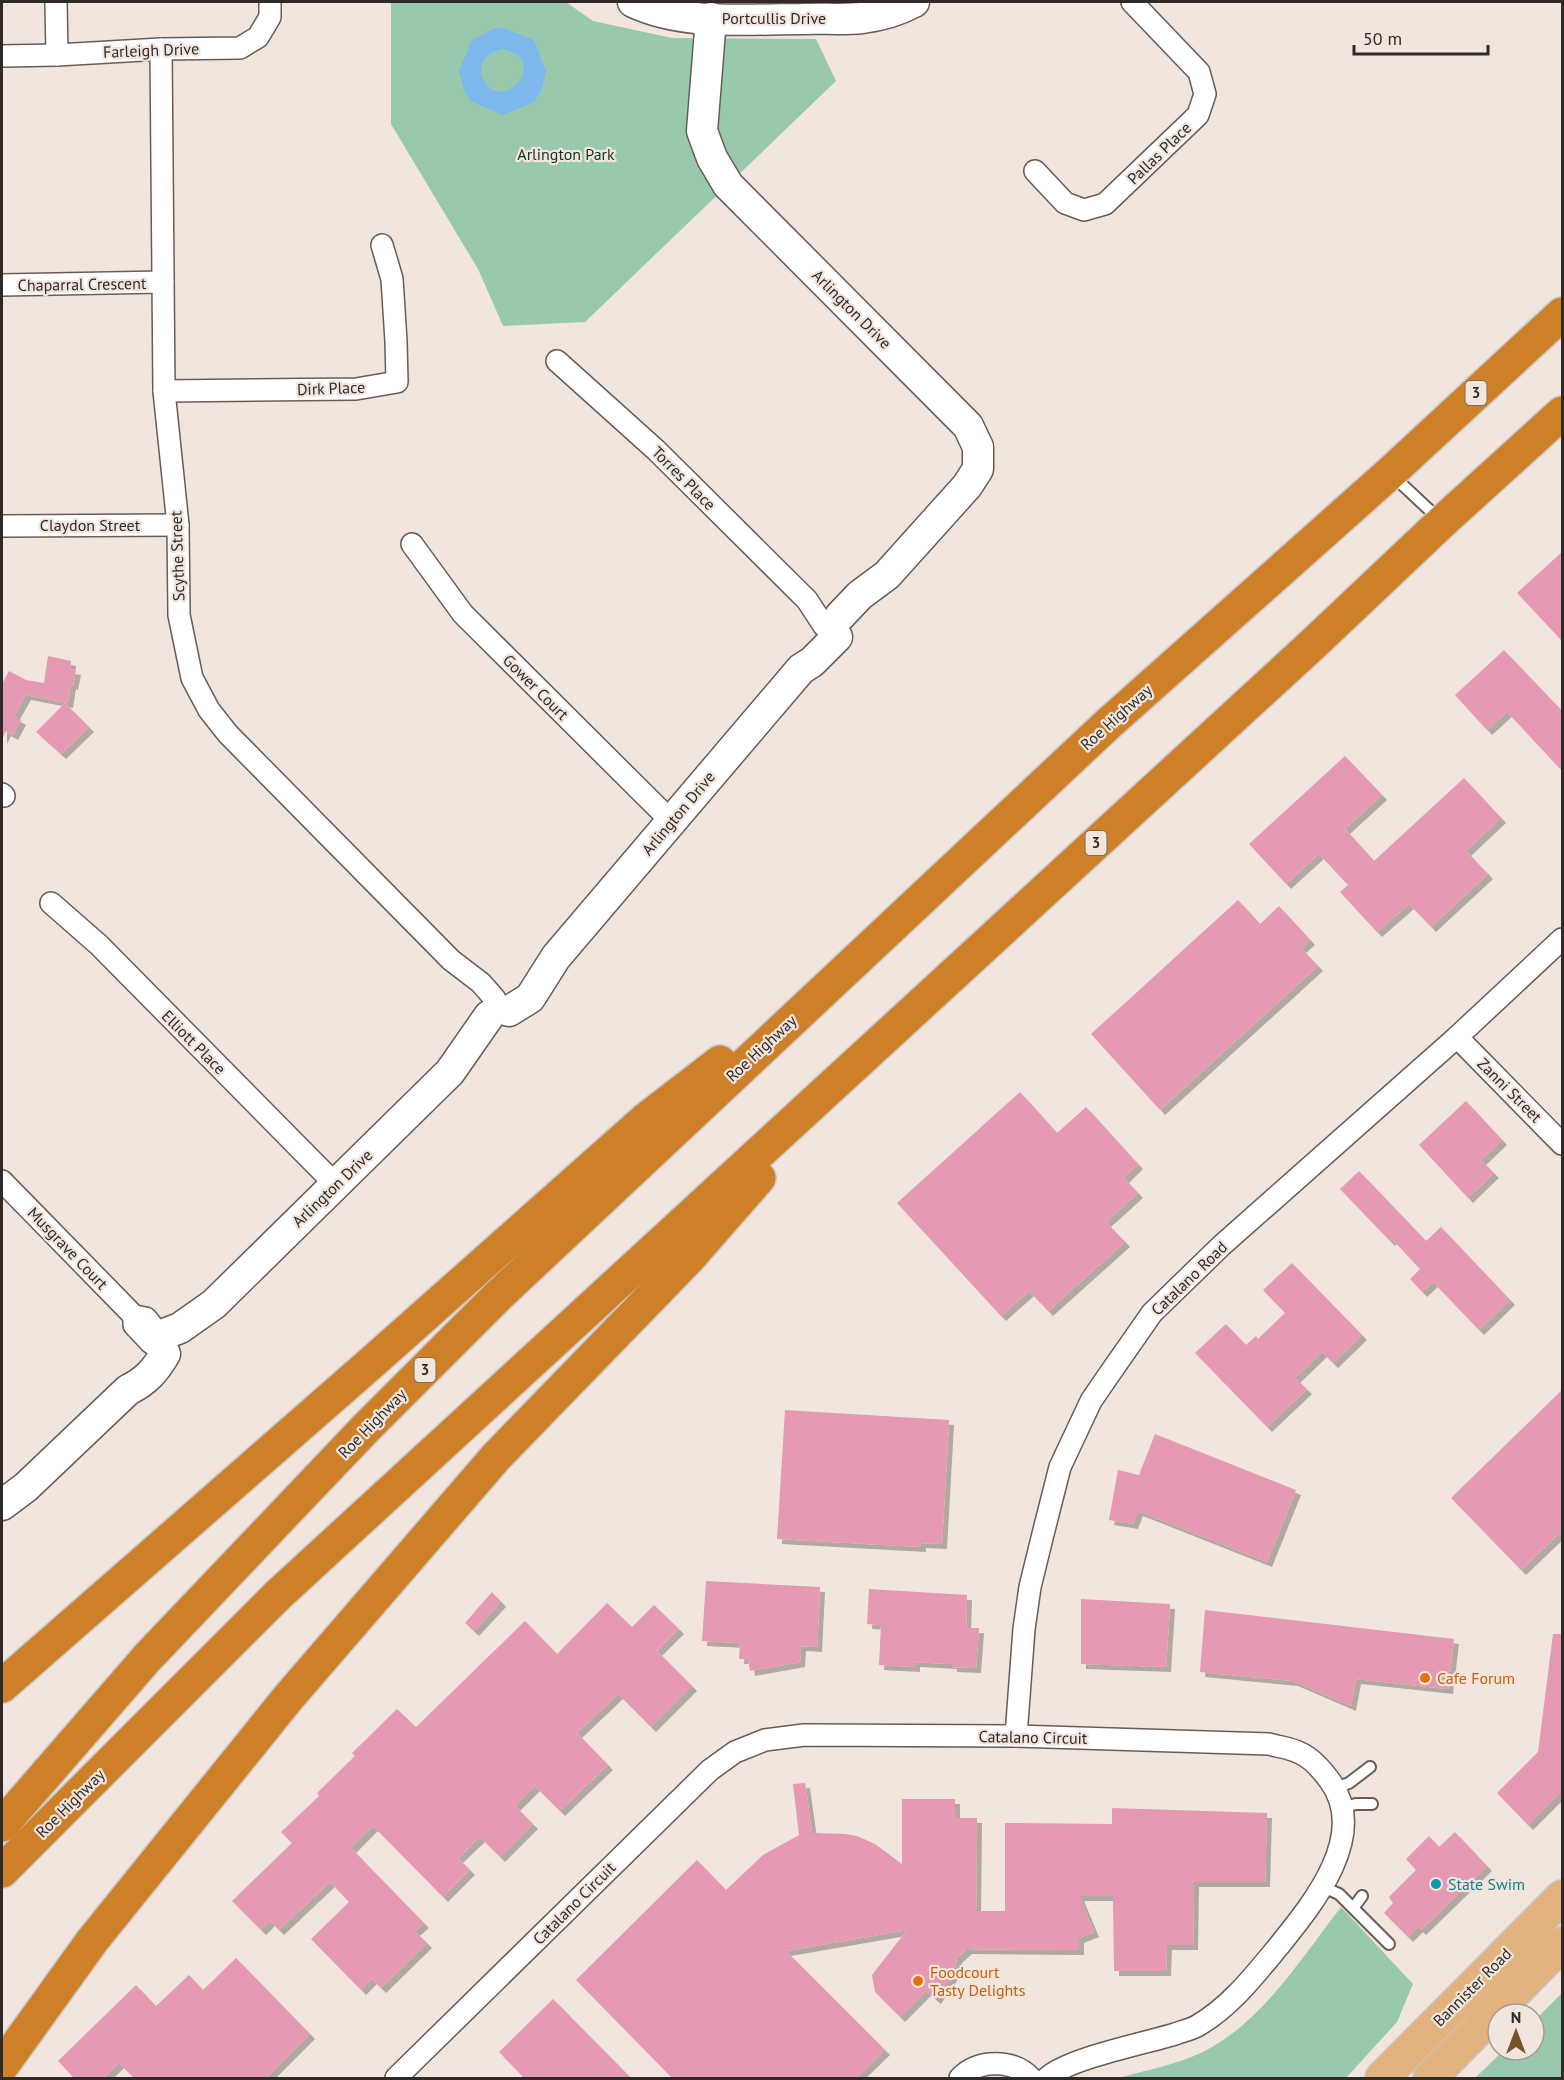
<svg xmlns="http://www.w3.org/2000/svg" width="1564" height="2080" font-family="'PT Sans',sans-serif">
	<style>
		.green { fill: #99c9ad }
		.water { fill: #7eb7eb; fill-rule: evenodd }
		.building { fill: #e599b3; filter: url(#shadow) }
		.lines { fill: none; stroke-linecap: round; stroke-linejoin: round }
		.lane-casing { stroke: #675d56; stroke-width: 14 }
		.street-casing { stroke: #675d56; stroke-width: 24 }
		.secondary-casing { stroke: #675d56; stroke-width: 33 }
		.primary-casing { stroke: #c9c8c7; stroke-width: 36 }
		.highway-casing { stroke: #c9c8c7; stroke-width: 36 }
		.lane { stroke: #fff; stroke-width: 10 }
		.street { stroke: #fff; stroke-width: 21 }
		.secondary { stroke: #fff; stroke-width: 30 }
		.primary { stroke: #e2b37e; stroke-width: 33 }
		.highway { stroke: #ce8028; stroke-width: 33 }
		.food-dot { fill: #e8710a; stroke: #f2e5dd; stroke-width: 2 }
		.culture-dot { fill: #0f9aa8; stroke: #f2e5dd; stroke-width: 2 }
		.labels { text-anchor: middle; stroke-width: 4.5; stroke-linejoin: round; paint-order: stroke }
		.shield { fill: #f2e5dd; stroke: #6a625e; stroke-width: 1.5 }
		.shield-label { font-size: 15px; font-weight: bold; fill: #2f2a27 }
		.street-label { font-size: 16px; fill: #2f2a27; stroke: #f2e5dd }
		.park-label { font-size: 16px; fill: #132; stroke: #f2e5dd }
		.food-label { font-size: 16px; fill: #c56008; stroke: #f2e5dd; text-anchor: start }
		.culture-label { font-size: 16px; fill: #0d838f; stroke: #f2e5dd; text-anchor: start }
	</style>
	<defs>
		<filter id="shadow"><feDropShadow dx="5" dy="5" stdDeviation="0" flood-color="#0004"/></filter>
	</defs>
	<rect width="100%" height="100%" fill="#f2e5dd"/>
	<g class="green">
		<path d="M 391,2 L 566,2 L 593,21 L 672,38 L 816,39 L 836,81 L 585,322 L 503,326 L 478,269 L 391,124 Z"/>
		<path d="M 1341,1907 L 1413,1984 L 1397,2022 L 1346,2078 L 1118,2078 C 1151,2069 1185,2063 1214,2046 C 1268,2013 1303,1956 1341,1907 Z"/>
		<path d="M 1562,1993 L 1562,2078 L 1475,2078 L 1504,2050 L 1534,2050 L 1534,2021 Z"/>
	</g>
	<path class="water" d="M 495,28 L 503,28 L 534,40 L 546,71 L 542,89 L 534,102 L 503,115 L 472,102 L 465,93 L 459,71 L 472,40 ZM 502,49 C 552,58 502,117 483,79 C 476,64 488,52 502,49 Z"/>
	<g class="building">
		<path d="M 1563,551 L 1563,642 L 1517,593 Z"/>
		<path d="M 1504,650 L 1563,712 L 1563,772 L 1507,712 L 1487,730 L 1455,695 Z"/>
		<path d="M 48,656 L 71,661 L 70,669 L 76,670 L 73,685 L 71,684 L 68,703 L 26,695 L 14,716 L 21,720 L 13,735 L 6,731 L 2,739 L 2,684 L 9,671 L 26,680 L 44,683 Z"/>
		<path d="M 65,703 L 89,727 L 61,754 L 36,732 Z"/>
		<path d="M 1345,756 L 1382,795 L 1345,829 L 1374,861 L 1464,778 L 1501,818 L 1466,851 L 1488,874 L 1431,927 L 1409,904 L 1377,932 L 1340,892 L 1348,885 L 1319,854 L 1286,884 L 1249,844 Z"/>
		<path d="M 1238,900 L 1260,924 L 1279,906 L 1310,940 L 1301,948 L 1318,966 L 1160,1110 L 1091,1034 Z"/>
		<path d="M 1020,1092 L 1057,1133 L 1086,1107 L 1138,1164 L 1124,1178 L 1138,1193 L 1106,1222 L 1125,1242 L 1048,1311 L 1029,1291 L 1001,1316 L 897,1203 Z"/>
		<path d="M 1466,1101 L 1502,1140 L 1481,1160 L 1494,1173 L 1468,1198 L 1419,1145 Z"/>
		<path d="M 1359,1171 L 1426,1241 L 1441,1227 L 1510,1300 L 1479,1330 L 1433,1282 L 1422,1292 L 1410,1279 L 1420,1269 L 1392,1239 L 1390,1241 L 1340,1189 Z"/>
		<path d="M 1292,1263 L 1362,1335 L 1333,1363 L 1322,1352 L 1295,1378 L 1307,1389 L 1267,1427 L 1195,1353 L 1226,1324 L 1246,1345 L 1256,1336 L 1258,1339 L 1285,1313 L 1263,1290 Z"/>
		<path d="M 1563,1389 L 1563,1530 L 1521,1570 L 1451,1498 Z"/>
		<path d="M 785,1410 L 949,1420 L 942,1544 L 921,1543 L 921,1547 L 777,1539 Z"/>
		<path d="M 1155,1434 L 1296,1490 L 1267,1562 L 1138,1511 L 1133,1524 L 1109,1520 L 1118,1470 L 1139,1475 Z"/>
		<path d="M 706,1581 L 820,1587 L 817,1647 L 801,1646 L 800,1662 L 750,1671 L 748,1659 L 739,1659 L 740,1643 L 702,1641 Z"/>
		<path d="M 869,1589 L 967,1595 L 966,1628 L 979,1628 L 976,1668 L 952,1667 L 952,1664 L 915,1662 L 915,1667 L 879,1665 L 881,1625 L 867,1624 Z"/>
		<path d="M 492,1592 L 501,1602 L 474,1631 L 465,1623 Z"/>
		<path d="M 1081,1599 L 1170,1604 L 1166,1667 L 1081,1664 Z"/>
		<path d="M 607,1603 L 632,1627 L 654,1605 L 679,1629 L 657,1651 L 692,1686 L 651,1727 L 618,1694 L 577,1733 L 608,1765 L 560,1811 L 535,1786 L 515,1806 L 533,1824 L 500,1857 L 480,1837 L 458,1858 L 470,1870 L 443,1897 L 373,1826 L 351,1848 L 424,1923 L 415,1931 L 427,1943 L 381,1988 L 372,1979 L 361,1990 L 311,1939 L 349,1902 L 330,1882 L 279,1930 L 270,1921 L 261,1930 L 232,1901 L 292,1843 L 281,1832 L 319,1796 L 317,1793 L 355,1756 L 352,1753 L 397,1709 L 416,1727 L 525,1621 L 557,1654 Z"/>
		<path d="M 1205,1610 L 1454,1639 L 1448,1689 L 1356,1679 L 1351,1706 L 1293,1681 L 1200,1672 Z"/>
		<path d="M 1553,1634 L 1563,1634 L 1563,1790 L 1528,1825 L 1497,1793 L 1538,1752 Z"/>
		<path d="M 805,1783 L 812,1833 L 845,1834 L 857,1836 L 875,1844 L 902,1864 L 902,1799 L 955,1799 L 955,1818 L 977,1818 L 976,1911 L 1005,1911 L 1005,1823 L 1112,1824 L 1112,1808 L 1267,1813 L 1265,1882 L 1194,1882 L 1193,1945 L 1167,1945 L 1166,1971 L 1114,1971 L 1113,1896 L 1079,1896 L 1094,1932 L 1079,1938 L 1079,1950 L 967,1949 L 957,1958 L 954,1973 L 936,1999 L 926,1991 L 900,2017 L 875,1992 L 872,1975 L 907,1930 L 786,1951 L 885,2050 L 855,2079 L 673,2079 L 576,1980 L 697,1860 L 726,1890 L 763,1855 L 799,1835 L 793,1784 Z"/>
		<path d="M 1455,1832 L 1487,1866 L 1421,1930 L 1418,1927 L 1408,1937 L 1384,1913 L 1393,1903 L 1389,1897 L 1416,1870 L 1406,1859 L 1429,1836 L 1439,1847 Z"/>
		<path d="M 236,1958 L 310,2034 L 265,2079 L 135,2079 L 119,2063 L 103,2079 L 75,2079 L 58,2061 L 136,1985 L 156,2006 L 189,1975 L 203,1990 Z"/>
		<path d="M 553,1999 L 632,2079 L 525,2079 L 499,2052 Z"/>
	</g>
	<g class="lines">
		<defs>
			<g id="lane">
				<path d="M 1392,475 L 1440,520"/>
				<path d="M 1335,1788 L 1349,1783 L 1370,1767"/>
				<path d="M 1341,1808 L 1356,1804 L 1372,1804"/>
				<path d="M 1323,1887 L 1339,1894 L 1389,1944"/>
				<path d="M 1354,1907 L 1362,1896"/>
			</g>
			<g id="street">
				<path d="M 56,2 L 57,55"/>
				<path d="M 161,49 L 164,391 L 178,525 L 179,615 L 192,678 L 209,710 L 228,734 L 451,960 L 481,983 L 495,999"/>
				<path d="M 2,56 L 57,55 L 161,49 L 240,48 L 258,37 L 270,17 L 270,2"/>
				<path d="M 1035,171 L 1065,203 L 1084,210 L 1105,204 L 1198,115 L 1205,94 L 1199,72 L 1132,2"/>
				<path d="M 2,285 L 163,282"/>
				<path d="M 557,361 L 656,450 L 807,600 L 824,626"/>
				<path d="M 164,391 L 356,389 L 397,382 L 396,341 L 392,279 L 382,245"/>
				<path d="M 2,526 L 178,525"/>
				<path d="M 412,544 L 463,614 L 671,821"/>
				<path d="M 2,794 L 4,796"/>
				<path d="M 51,903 L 99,945 L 335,1184"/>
				<path d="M 1457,1037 L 1562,1144"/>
				<path d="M 2,1181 L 134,1316"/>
				<path d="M 151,1343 L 134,1325 L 134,1316 L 146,1318 L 158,1333"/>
				<path d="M 1016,1736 L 1024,1629 L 1030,1587 L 1043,1534 L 1060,1467 L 1091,1401 L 1106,1379 L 1152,1313 L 1221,1246 L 1457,1037 L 1562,939"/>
				<path d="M 396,2078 L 710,1770 L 735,1752 L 765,1740 L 804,1735 L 1016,1736 L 1269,1744 C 1279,1747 1291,1748 1300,1753 C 1312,1758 1322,1770 1330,1781 C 1370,1836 1311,1906 1278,1947 C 1254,1976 1230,2007 1197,2026 C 1190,2030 1182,2031 1175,2034 C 1143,2044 1069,2058 1047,2078"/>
				<path d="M 960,2078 C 978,2059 1013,2059 1031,2078"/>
			</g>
			<g id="secondary">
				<path d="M 633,2 C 684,26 747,19 802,19 C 821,18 842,20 862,18 C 879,16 899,10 914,2"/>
				<path d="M 711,18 L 702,131 L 712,158 L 728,185 L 968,426 L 978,447 L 978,469 L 967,486 L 887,575 L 860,595 L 840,616"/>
				<path d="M 509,1011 L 530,998 L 556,957 L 801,669 L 812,662 L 837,637"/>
				<path d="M 167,1333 L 180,1328 L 214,1304 L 450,1072 L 489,1016"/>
				<path d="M 2,1505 L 26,1487 L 128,1390 C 146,1381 155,1371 165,1354"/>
			</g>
			<g id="primary">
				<path d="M 1382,2078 L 1562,1897"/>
				<path d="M 1430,2078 L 1562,1944"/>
			</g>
			<g id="highway">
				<path d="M 2,1686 L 370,1364 L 646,1119 L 720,1062"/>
				<path d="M 2,1825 L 147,1658 L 364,1430 L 498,1296 L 1108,724 L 1390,473 L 1562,314"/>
				<path d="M 2,1871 L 278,1595 L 1313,644 L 1442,522 L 1562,413"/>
				<path d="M 2,2066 L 92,1941 L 288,1698 L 496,1457 L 690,1257 L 759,1178"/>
			</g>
		</defs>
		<use href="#lane" class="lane-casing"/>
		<use href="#street" class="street-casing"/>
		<use href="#secondary" class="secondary-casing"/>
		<use href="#primary" class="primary-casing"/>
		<use href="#highway" class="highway-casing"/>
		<use href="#lane" class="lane"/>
		<use href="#street" class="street"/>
		<use href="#secondary" class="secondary"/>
		<use href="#primary" class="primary"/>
		<use href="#highway" class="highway"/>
	</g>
	<g class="food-dot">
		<circle cx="1425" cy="1678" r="6"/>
		<circle cx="918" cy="1981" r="6"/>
	</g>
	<circle class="culture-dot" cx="1436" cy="1884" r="6"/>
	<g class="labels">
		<g class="shield">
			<rect x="1465.5" y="381" width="21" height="24" rx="4.5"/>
			<rect x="1085.5" y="831" width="21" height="24" rx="4.5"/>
			<rect x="414.5" y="1358" width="21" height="24" rx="4.5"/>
		</g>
		<g class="shield-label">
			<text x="1476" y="398">3</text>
			<text x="1096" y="848">3</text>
			<text x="425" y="1375">3</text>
		</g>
		<g class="street-label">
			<text x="774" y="24">Portcullis Drive</text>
			<text transform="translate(151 50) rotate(-2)" y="6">Farleigh Drive</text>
			<text transform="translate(1159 153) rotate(-44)" y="6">Pallas Place</text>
			<text transform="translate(82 284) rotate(-1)" y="6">Chaparral Crescent</text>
			<text transform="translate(852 309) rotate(45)" y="6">Arlington Drive</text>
			<text transform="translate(331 388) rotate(-2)" y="6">Dirk Place</text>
			<text transform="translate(684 478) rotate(45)" y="6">Torres Place</text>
			<text x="90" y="531">Claydon Street</text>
			<text transform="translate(177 556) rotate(-92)" y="6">Scythe Street</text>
			<text transform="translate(536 687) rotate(45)" y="6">Gower Court</text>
			<text transform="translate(1116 717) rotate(-42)" y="6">Roe Highway</text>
			<text transform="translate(678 813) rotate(-50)" y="6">Arlington Drive</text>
			<text transform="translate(194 1042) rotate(45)" y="6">Elliott Place</text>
			<text transform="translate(761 1048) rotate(-43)" y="6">Roe Highway</text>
			<text transform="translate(1510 1090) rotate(45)" y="6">Zanni Street</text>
			<text transform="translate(332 1188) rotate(-44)" y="6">Arlington Drive</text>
			<text transform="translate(68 1248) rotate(46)" y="6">Musgrave Court</text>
			<text transform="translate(1189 1278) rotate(-44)" y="6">Catalano Road</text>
			<text transform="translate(372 1423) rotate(-46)" y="6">Roe Highway</text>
			<text transform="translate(1033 1737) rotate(1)" y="6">Catalano Circuit</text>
			<text transform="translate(70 1803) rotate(-45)" y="6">Roe Highway</text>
			<text transform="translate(574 1903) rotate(-45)" y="6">Catalano Circuit</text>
			<text transform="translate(1472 1987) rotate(-45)" y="6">Bannister Road</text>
		</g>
		<g class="park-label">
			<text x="566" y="160">Arlington Park</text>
		</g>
		<g class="food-label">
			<text x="1437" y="1684">Cafe Forum</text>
			<text x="930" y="1978">Foodcourt<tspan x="930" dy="18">Tasty Delights</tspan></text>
		</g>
		<g class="culture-label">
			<text x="1448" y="1890">State Swim</text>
		</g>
	</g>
	<rect width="1564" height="2080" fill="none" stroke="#2f2a27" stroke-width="6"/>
	<g transform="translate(1516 2032)"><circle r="28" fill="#f2e5dd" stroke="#a49a94" stroke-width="1.5"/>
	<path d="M0-4.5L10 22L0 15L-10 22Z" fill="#715428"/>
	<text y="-9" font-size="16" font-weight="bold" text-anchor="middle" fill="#2f2a27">N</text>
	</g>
	<path d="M1354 45v9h134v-9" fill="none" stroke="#2f2a27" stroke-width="3"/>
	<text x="1363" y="45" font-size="18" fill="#2f2a27" stroke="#f2e5dd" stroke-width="4.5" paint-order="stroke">50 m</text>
</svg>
